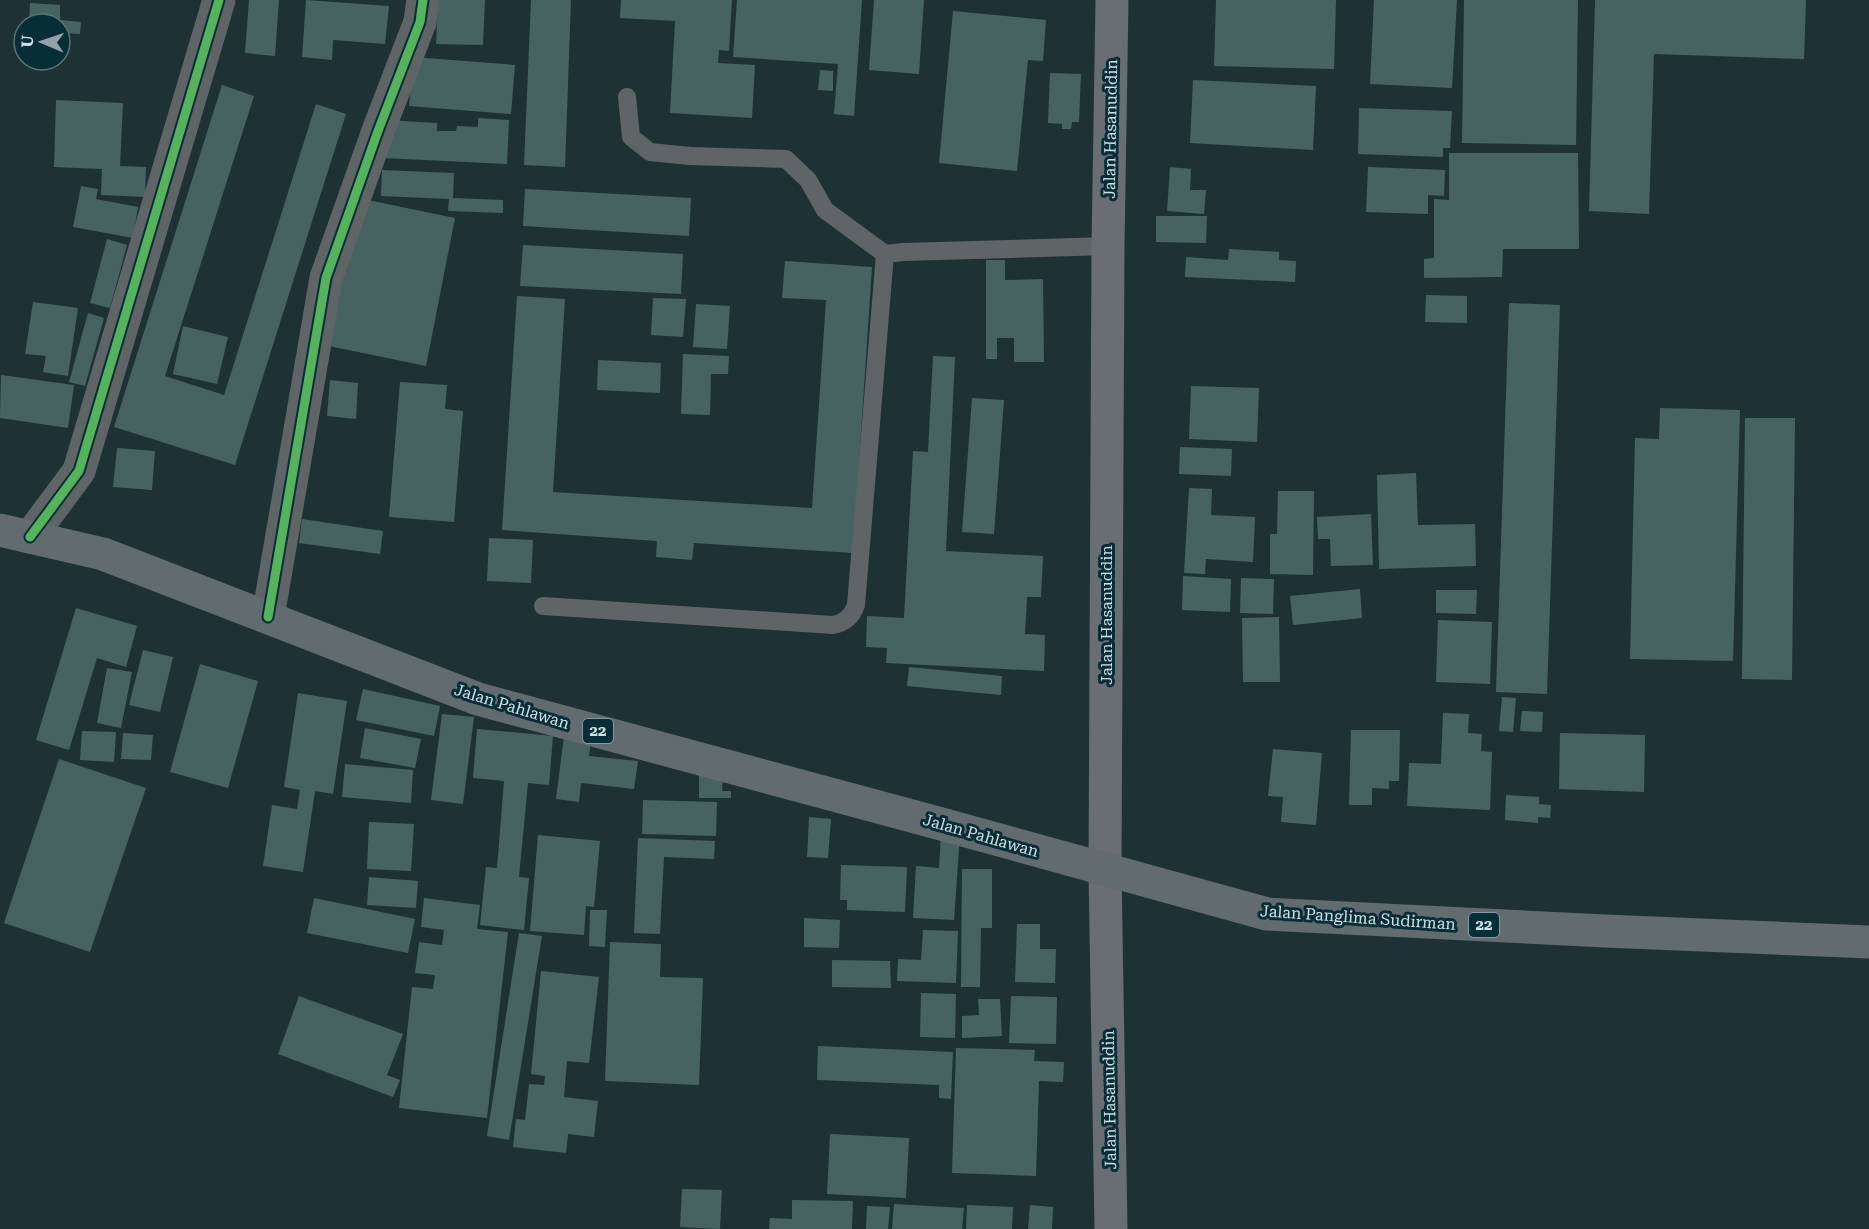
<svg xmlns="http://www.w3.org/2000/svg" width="1869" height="1229" font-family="'Roboto Serif',serif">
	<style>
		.building { fill: #476361 }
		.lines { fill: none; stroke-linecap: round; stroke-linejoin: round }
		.service { stroke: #5f6467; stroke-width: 18 }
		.minor { stroke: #5f6467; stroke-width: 33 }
		.secondary { stroke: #686e73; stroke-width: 33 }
		.trunk { stroke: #626b70; stroke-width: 33 }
		.cycleway-casing { stroke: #072e36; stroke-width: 13 }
		.cycleway { stroke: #56b35d; stroke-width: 9 }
		.labels { text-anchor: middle; stroke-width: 6; stroke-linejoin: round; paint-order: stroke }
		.shield { fill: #072e36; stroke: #91abb0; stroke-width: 1.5 }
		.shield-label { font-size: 15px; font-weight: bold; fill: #cce0e5 }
		.street-label { font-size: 16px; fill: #cce0e5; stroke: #072e36 }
	</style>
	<rect width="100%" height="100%" fill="#1e3236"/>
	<g class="building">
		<path d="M 249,0 L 279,0 L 275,56 L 245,53 Z"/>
		<path d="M 306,0 L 389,6 L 385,44 L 333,40 L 332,60 L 302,57 Z"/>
		<path d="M 438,0 L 485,0 L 483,45 L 436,44 Z"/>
		<path d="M 531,0 L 571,0 L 565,167 L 524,165 Z"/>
		<path d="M 621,0 L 732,0 L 729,51 L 719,50 L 718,63 L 755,65 L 752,118 L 670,113 L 675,21 L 620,18 Z"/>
		<path d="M 737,0 L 862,0 L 854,116 L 834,114 L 838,64 L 733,57 Z"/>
		<path d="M 874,0 L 924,0 L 919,74 L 869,70 Z"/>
		<path d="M 1216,0 L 1336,0 L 1334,69 L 1214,66 Z"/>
		<path d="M 1374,0 L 1457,0 L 1452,88 L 1370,84 Z"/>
		<path d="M 1464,0 L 1578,0 L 1576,145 L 1462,143 Z"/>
		<path d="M 1595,0 L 1806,0 L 1804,59 L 1654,54 L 1649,214 L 1589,211 Z"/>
		<path d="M 30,3 L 60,5 L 60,20 L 81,22 L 80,34 L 64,33 L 62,56 L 60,56 L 60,24 L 29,24 Z"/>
		<path d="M 953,11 L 1046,20 L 1043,61 L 1028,60 L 1017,171 L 939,163 Z"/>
		<path d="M 16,39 L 24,40 L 24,53 L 16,53 Z"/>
		<path d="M 413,57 L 515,65 L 511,114 L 409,106 Z"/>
		<path d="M 820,70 L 833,71 L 833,91 L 818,90 Z"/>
		<path d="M 1050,73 L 1081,74 L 1079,122 L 1072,122 L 1071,129 L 1062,129 L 1062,124 L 1048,123 Z"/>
		<path d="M 1193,80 L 1316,86 L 1313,150 L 1190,143 Z"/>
		<path d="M 222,85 L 254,96 L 165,376 L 224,395 L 316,104 L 346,114 L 235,465 L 114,427 Z"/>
		<path d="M 56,100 L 123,103 L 120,166 L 146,167 L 145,197 L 101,195 L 102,169 L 54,167 Z"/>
		<path d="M 1359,108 L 1452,111 L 1450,148 L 1443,148 L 1443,157 L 1358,154 Z"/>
		<path d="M 478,118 L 509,120 L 507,164 L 383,158 L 385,120 L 437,123 L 437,131 L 456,131 L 457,126 L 478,127 Z"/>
		<path d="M 1449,153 L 1578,153 L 1579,249 L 1503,249 L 1502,277 L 1424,278 L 1424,259 L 1434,258 L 1434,199 L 1449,200 Z"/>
		<path d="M 1170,167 L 1191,169 L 1190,190 L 1206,190 L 1204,214 L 1167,211 Z"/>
		<path d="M 1368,167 L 1445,170 L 1444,196 L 1428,195 L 1428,214 L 1366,212 Z"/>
		<path d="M 382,170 L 454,173 L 453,198 L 503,200 L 503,213 L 448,211 L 449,199 L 381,196 Z"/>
		<path d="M 81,186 L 98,189 L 96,199 L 138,207 L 133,238 L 73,227 Z"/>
		<path d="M 525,189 L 691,198 L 689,236 L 523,226 Z"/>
		<path d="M 358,198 L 455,218 L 426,366 L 329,346 Z"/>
		<path d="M 1156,216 L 1207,216 L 1206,243 L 1156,242 Z"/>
		<path d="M 107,239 L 127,245 L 110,308 L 90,303 Z"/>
		<path d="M 523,245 L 683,254 L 681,294 L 520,286 Z"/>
		<path d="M 1229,249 L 1279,252 L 1279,260 L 1296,261 L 1295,282 L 1185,277 L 1186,257 L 1228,260 Z"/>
		<path d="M 986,260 L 1005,260 L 1005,280 L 1043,279 L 1044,362 L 1014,362 L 1014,338 L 997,338 L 997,359 L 986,359 Z"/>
		<path d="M 785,261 L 872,267 L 853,553 L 694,543 L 692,560 L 656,557 L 657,541 L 502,530 L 517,296 L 565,299 L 553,492 L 812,508 L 826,300 L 782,298 Z"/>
		<path d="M 1426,295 L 1467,296 L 1467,323 L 1425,322 Z"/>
		<path d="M 653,298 L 686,299 L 683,337 L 651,335 Z"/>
		<path d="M 33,302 L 78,308 L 68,376 L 43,372 L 46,356 L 25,354 Z"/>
		<path d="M 1509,303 L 1560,305 L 1547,694 L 1496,692 Z"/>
		<path d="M 696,304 L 730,306 L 727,349 L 693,347 Z"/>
		<path d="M 88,313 L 104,318 L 85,386 L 69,382 Z"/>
		<path d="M 183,326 L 228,337 L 217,384 L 173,374 Z"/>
		<path d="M 683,354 L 729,356 L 728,374 L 711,374 L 710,415 L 681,414 Z"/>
		<path d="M 933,356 L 955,357 L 946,551 L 1043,556 L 1041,597 L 1027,597 L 1025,634 L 1045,635 L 1044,671 L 886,663 L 887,648 L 866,647 L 867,616 L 904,618 L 913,451 L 928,452 Z"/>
		<path d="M 598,360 L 661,363 L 660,393 L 597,390 Z"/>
		<path d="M 1,375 L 74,385 L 68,428 L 0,418 Z"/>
		<path d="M 330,380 L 358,383 L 356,419 L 327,416 Z"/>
		<path d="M 400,382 L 447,385 L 445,409 L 463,411 L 454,522 L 389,517 Z"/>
		<path d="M 1191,386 L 1259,388 L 1257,442 L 1189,439 Z"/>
		<path d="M 972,398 L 1004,400 L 994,534 L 962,532 Z"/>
		<path d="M 1660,408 L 1740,410 L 1733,661 L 1630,659 L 1635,438 L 1659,439 Z"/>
		<path d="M 1745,418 L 1795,418 L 1792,680 L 1742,679 Z"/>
		<path d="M 1180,447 L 1232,449 L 1231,476 L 1179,474 Z"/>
		<path d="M 117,448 L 155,451 L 152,490 L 113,487 Z"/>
		<path d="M 1416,473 L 1418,525 L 1475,524 L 1476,566 L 1379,569 L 1377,475 Z"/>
		<path d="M 1189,488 L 1212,489 L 1211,515 L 1255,517 L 1253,562 L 1206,559 L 1205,574 L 1184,573 Z"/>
		<path d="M 1278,491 L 1314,491 L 1313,575 L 1270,574 L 1270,534 L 1277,534 Z"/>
		<path d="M 1371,514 L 1373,565 L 1331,566 L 1330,539 L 1318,539 L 1317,517 Z"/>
		<path d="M 302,519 L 383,531 L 380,554 L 299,543 Z"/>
		<path d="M 489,538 L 533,540 L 531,583 L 487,581 Z"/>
		<path d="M 1183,576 L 1231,579 L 1230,612 L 1182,610 Z"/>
		<path d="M 1241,578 L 1274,579 L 1273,614 L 1240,613 Z"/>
		<path d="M 1360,589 L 1362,618 L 1293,625 L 1290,596 Z"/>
		<path d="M 1436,590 L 1477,590 L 1476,614 L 1436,613 Z"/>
		<path d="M 76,608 L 137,626 L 126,667 L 97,658 L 69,750 L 36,740 Z"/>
		<path d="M 1279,617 L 1280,682 L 1243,682 L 1242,618 Z"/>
		<path d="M 1438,620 L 1492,622 L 1490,684 L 1436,682 Z"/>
		<path d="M 143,650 L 173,657 L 160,712 L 129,705 Z"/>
		<path d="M 200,664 L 258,681 L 228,788 L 170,772 Z"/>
		<path d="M 909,667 L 1002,676 L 1001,695 L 907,686 Z"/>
		<path d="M 107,668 L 132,672 L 121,728 L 97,723 Z"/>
		<path d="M 363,689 L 440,706 L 434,736 L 356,720 Z"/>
		<path d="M 298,693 L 347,701 L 333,794 L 315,791 L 303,872 L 263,866 L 272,805 L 297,809 L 300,790 L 284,787 Z"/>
		<path d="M 1502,697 L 1516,698 L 1513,732 L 1499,731 Z"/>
		<path d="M 1522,711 L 1543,712 L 1542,732 L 1520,731 Z"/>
		<path d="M 1443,713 L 1469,714 L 1468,733 L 1482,734 L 1481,751 L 1492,752 L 1490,810 L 1407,806 L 1409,763 L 1441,764 Z"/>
		<path d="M 442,714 L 474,717 L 463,804 L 431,800 Z"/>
		<path d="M 365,728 L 421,739 L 415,768 L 360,758 Z"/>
		<path d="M 477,729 L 553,736 L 549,785 L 528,783 L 519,877 L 529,878 L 524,930 L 480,925 L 486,867 L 497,868 L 504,781 L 473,778 Z"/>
		<path d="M 1351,730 L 1400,730 L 1399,781 L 1389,781 L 1389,789 L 1372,788 L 1372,805 L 1349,805 Z"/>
		<path d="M 82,731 L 116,732 L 114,762 L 80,760 Z"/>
		<path d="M 123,733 L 153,735 L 151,760 L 121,759 Z"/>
		<path d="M 1560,733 L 1645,735 L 1644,792 L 1559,789 Z"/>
		<path d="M 564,736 L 591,740 L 589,756 L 638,761 L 634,789 L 581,783 L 579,802 L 556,799 Z"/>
		<path d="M 1273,749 L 1322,753 L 1316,825 L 1281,822 L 1283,797 L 1268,796 Z"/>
		<path d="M 59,759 L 146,788 L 90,952 L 4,923 Z"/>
		<path d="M 345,764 L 413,770 L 411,803 L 342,797 Z"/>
		<path d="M 699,776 L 723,776 L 722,791 L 731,791 L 731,798 L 699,798 Z"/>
		<path d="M 1506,795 L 1539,797 L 1539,804 L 1551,805 L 1550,818 L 1538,817 L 1538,823 L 1505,820 Z"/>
		<path d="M 643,800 L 717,802 L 716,836 L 642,834 Z"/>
		<path d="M 809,817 L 831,819 L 828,858 L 807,857 Z"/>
		<path d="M 369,822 L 414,824 L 411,871 L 367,869 Z"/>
		<path d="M 941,834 L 960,835 L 954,920 L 913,918 L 916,866 L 939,868 Z"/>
		<path d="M 538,835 L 600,841 L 594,907 L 586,906 L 584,935 L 530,931 Z"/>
		<path d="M 638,838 L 715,841 L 714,859 L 664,857 L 660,934 L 634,933 Z"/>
		<path d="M 841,865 L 907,867 L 905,912 L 847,910 L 847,900 L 840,900 Z"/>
		<path d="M 962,869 L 992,869 L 992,928 L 981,928 L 980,987 L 961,987 Z"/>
		<path d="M 369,877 L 418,881 L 416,908 L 367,905 Z"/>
		<path d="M 314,898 L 415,919 L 408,953 L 307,933 Z"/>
		<path d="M 424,898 L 480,905 L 477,929 L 508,932 L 487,1118 L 399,1108 L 412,987 L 433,989 L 435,975 L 415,973 L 419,942 L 442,945 L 444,930 L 421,927 Z"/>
		<path d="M 590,910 L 607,910 L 605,947 L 589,946 Z"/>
		<path d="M 804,918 L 840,920 L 839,948 L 804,947 Z"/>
		<path d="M 1017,924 L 1040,924 L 1040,949 L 1056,949 L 1055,983 L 1015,982 Z"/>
		<path d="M 923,930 L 958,931 L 956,983 L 897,981 L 898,959 L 921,960 Z"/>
		<path d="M 519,933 L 542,936 L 509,1140 L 487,1136 Z"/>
		<path d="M 610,942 L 661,944 L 660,977 L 703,978 L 699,1085 L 605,1081 Z"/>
		<path d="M 832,960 L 890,961 L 891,988 L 832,987 Z"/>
		<path d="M 541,971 L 599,977 L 589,1063 L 567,1061 L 564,1097 L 598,1101 L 594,1137 L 568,1134 L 566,1153 L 513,1147 L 516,1119 L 525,1120 L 529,1084 L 544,1085 L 545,1076 L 531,1074 Z"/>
		<path d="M 921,993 L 956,994 L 955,1038 L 920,1037 Z"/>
		<path d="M 299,996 L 403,1034 L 387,1075 L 400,1080 L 393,1097 L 278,1054 Z"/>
		<path d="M 1011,996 L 1057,997 L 1056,1044 L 1009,1043 Z"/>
		<path d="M 978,999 L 1000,999 L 1002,1036 L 962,1038 L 962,1016 L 979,1015 Z"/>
		<path d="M 818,1046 L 953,1052 L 951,1099 L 939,1098 L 939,1085 L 817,1080 Z"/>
		<path d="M 956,1048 L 1035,1050 L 1034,1061 L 1064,1062 L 1063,1082 L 1039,1081 L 1036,1176 L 952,1173 Z"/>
		<path d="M 830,1134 L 909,1138 L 906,1198 L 827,1194 Z"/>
		<path d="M 682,1189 L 722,1190 L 720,1229 L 680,1227 Z"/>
		<path d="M 792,1200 L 853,1201 L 852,1229 L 769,1229 L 770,1218 L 792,1219 Z"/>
		<path d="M 894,1204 L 964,1208 L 962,1229 L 892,1229 Z"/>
		<path d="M 967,1205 L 1013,1207 L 1012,1229 L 966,1229 Z"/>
		<path d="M 1030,1205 L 1053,1207 L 1052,1229 L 1028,1229 Z"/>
		<path d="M 867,1206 L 890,1207 L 888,1229 L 866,1229 Z"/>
	</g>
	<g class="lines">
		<g class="service">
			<path d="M 627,97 L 631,137 L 650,152 L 690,156 L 786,159 L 808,180 L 825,210 L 885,254"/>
			<path d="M 543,606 L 833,625 C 844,623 852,617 856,605 L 885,254 L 903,252 L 1108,246"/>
		</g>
		<g class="minor">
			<path d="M 30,537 L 79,471 L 219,0"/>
			<path d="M 268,617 L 326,278 L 378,131 L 420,22 L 423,0"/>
		</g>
		<path class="secondary" d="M 1111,1229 L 1105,870 L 1108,246 L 1112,0"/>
		<path class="trunk" d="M 0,530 L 103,554 L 478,699 L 934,822 L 1267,914 L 1605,931 L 1869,942"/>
		<defs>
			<g id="cycleway">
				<path d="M 30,537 L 79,471 L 219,0"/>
				<path d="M 268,617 L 326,278 L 378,131 L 420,22 L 423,0"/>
			</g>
		</defs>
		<use href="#cycleway" class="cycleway-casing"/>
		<use href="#cycleway" class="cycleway"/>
	</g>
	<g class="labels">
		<g class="shield">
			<rect x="583" y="719" width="30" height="24" rx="4.5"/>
			<rect x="1469" y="913" width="30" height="24" rx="4.5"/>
		</g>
		<g class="shield-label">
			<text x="598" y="736">22</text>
			<text x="1484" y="930">22</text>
		</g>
		<g class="street-label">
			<text transform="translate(1110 129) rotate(-89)" y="6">Jalan Hasanuddin</text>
			<text transform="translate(1106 615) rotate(-90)" y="6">Jalan Hasanuddin</text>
			<text transform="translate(512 706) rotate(17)" y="6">Jalan Pahlawan</text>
			<text transform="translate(981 835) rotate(16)" y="6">Jalan Pahlawan</text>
			<text transform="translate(1358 917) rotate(4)" y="6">Jalan Panglima Sudirman</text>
			<text transform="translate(1109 1100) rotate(-91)" y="6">Jalan Hasanuddin</text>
		</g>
	</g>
	<g transform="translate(42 42) rotate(272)"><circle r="28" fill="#072e36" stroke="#56757c" stroke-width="1.5"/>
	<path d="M0-4.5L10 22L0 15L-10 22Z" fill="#8fa3a8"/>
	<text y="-9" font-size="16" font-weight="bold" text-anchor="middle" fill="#cce0e5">U</text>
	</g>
</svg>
